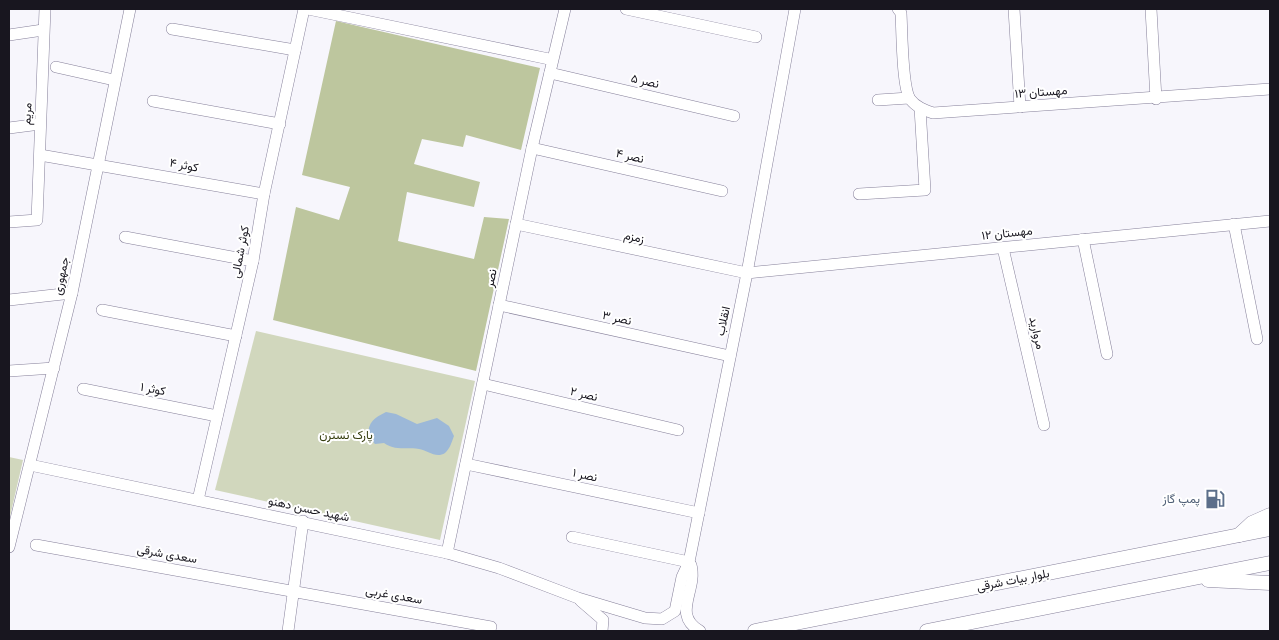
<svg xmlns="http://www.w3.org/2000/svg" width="1279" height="640" font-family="Raleway,Vazirmatn,sans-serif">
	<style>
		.green { fill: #d1d7bd }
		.forest { fill: #bdc69e }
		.water { fill: #9cb8d8 }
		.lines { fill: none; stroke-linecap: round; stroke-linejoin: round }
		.minor-casing { stroke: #86809a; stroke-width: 12 }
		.major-casing { stroke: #86809a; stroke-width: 15 }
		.minor { stroke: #fff; stroke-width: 11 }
		.major { stroke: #fff; stroke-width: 14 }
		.labels { text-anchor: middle; stroke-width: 4; stroke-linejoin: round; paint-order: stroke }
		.street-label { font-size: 12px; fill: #18161f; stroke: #fff }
		.park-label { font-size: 12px; fill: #353d0e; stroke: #fff }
		.service-label { font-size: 12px; fill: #4e5e75; stroke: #fff; text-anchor: end }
	</style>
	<rect width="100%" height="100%" fill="#f7f6fc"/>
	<g class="green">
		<path d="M 256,331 L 475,381 L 440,540 L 215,490 Z"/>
		<path d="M 9,457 L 23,460 L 9,521 Z"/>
	</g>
	<path class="forest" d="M 336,21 L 540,68 L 521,150 L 466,135 L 463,147 L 422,139 L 414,164 L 480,182 L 474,207 L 407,192 L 398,241 L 474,259 L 484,217 L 509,219 L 476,371 L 273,320 L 296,207 L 339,220 L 350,187 L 302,175 Z"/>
	<path class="water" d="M 386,412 L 396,414 L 417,424 L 437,418 L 449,426 L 454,436 C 452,441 450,449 445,453 C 436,459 427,450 419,449 C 406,447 395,451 384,443 L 375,444 L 368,436 C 368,422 374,418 386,412 Z"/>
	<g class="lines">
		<defs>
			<g id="minor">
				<path d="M 308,9 L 549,59"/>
				<path d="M 626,9 L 756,37"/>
				<path d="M 898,9 L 901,13 C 902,30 902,87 910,99 C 916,107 924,110 933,113 L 1270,89"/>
				<path d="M 1014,9 L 1020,107"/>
				<path d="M 1151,9 L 1156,99"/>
				<path d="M 172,29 L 295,50"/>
				<path d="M 9,35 L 43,30"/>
				<path d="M 56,67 L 114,80"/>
				<path d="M 550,73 L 734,116"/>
				<path d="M 878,100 L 909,98"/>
				<path d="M 153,101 L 280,124"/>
				<path d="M 9,128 L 40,124"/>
				<path d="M 532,148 L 722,191"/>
				<path d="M 40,155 L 264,194"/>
				<path d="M 859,194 L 925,190 L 920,108"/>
				<path d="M 9,222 L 37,220 L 45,9"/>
				<path d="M 516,224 L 747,273 L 1270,221"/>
				<path d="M 1234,224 L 1257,339"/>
				<path d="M 125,237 L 253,261"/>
				<path d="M 1083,239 L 1107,354"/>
				<path d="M 1003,248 L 1044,425"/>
				<path d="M 9,300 L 72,293"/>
				<path d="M 499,305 L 730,356"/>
				<path d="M 102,310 L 236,336"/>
				<path d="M 9,371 L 54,368"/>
				<path d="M 483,384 L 678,430"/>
				<path d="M 83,389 L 217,416"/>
				<path d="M 466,464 L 699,513"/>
				<path d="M 30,465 L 447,553 L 499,568 L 578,598 L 645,618 L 662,619 L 675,611 L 682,577 L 689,562 L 747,273 L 795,9"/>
				<path d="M 198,500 L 253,261 L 264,194 L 304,9"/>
				<path d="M 572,537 L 689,562"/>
				<path d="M 36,545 L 491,627"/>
				<path d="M 9,547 L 72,293 L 130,9"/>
				<path d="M 447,553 L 532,148 L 565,9"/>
				<path d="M 691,565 C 698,590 671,614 700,631"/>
				<path d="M 581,601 L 603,620 L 602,631"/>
				<path d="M 288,631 L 303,521"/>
			</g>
			<g id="major">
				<path d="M 1239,535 L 1252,523 L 1270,515"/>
				<path d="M 1208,580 L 1270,583"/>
				<path d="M 755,631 L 1270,529"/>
				<path d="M 927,631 L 1270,563"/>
			</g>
		</defs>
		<use href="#minor" class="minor-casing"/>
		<use href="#major" class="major-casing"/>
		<use href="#minor" class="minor"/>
		<use href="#major" class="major"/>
	</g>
	<defs>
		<symbol id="fuel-bare" viewBox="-9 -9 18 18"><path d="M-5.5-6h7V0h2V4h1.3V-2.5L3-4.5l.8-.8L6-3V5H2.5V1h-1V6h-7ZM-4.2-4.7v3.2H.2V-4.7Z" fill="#5c6f8a" stroke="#fff" stroke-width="2.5" paint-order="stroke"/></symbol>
	</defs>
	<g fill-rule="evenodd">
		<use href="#fuel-bare" x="1201" y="485" width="28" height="28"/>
	</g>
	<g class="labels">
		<g class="street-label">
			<text transform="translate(645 81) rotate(13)" y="4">نصر ۵</text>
			<text transform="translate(1041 92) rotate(-4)" y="4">مهستان ۱۳</text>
			<text transform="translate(27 114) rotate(-88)" y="4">مریم</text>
			<text transform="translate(630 156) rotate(13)" y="4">نصر ۴</text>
			<text transform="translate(184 165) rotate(11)" y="4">کوثر ۴</text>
			<text transform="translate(1007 233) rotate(-6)" y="4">مهستان ۱۲</text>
			<text transform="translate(634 237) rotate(12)" y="4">زمزم</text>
			<text transform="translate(240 252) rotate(-79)" y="4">کوثر شمالی</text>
			<text transform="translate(61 276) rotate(-78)" y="4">جمهوری</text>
			<text transform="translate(491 278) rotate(-78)" y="4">نصر</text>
			<text transform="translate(617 318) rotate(12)" y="4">نصر ۳</text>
			<text transform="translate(723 321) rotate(-78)" y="4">انقلاب</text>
			<text transform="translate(1037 333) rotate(77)" y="4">مروارید</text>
			<text transform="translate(153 389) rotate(11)" y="4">کوثر ۱</text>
			<text transform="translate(584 394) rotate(13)" y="4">نصر ۲</text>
			<text transform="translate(585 475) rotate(12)" y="4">نصر ۱</text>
			<text transform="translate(309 509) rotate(12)" y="4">شهید حسن دهنو</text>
			<text transform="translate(167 554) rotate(10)" y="4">سعدی شرقی</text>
			<text transform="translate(1013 580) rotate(-11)" y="4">بلوار بیات شرقی</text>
			<text transform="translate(394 595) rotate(10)" y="4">سعدی غربی</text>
		</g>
		<g class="park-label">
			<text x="346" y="439">پارک نسترن</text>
		</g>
		<g class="service-label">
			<text x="1200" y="503">پمپ گاز</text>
		</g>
	</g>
	<rect width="1279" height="640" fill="none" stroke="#18161f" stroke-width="20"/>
</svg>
